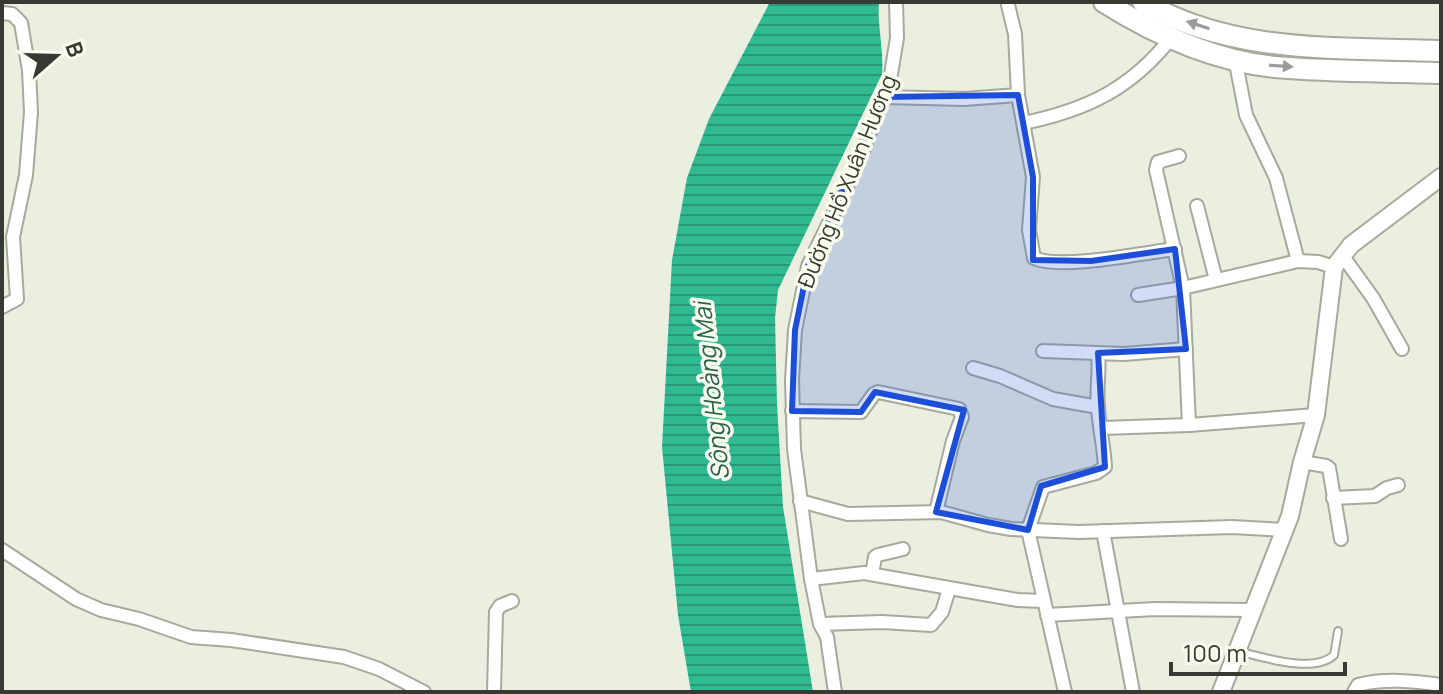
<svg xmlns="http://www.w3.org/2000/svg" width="1443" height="694" font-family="Manrope,sans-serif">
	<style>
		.water { fill: url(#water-rules) }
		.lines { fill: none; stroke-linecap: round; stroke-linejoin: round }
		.service-casing { stroke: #a5aa9c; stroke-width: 10 }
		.minor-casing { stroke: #a5aa9c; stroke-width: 16 }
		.secondary-casing { stroke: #a5aa9c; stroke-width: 20 }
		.trunk-casing { stroke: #a5aa9c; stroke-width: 24 }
		.service { stroke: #fff; stroke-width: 6 }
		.minor { stroke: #fff; stroke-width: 12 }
		.secondary { stroke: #fff; stroke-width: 16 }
		.trunk { stroke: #fff; stroke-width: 20 }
		.oneway { fill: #9b9c99 }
		.marked { fill: #1d4ed8; fill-opacity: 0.2; stroke: #1d4ed8; stroke-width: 6; stroke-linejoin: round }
		.labels { text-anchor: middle; stroke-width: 7; stroke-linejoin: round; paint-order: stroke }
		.street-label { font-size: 22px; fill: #373933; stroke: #f8fced }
		.water-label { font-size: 24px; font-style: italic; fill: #2a5f4d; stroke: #f8fced }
	</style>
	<defs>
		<pattern id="water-rules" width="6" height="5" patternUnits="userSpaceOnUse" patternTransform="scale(2)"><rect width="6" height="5" fill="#30ba91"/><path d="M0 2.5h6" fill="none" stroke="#2a9877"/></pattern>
	</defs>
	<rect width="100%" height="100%" fill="#eaefe0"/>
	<path class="water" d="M 770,2 L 879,2 C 877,26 884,49 882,74 L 778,290 L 775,318 L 777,404 L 783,507 L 813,692 L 691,692 L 678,615 L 662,447 L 672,260 L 687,178 L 709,119 Z"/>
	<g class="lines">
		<defs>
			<path id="service" d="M 1237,651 C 1262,657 1314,674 1334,655 L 1338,631"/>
			<g id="minor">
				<path d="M 1008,5 L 1015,34 L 1018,95 L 1033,177 L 1029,230 L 1034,258 C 1060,270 1143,253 1175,249"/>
				<path d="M 2,13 L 12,14 L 21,23 L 29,70 L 31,112 L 26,175 L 13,237 L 17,299 L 2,307"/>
				<path d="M 1235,58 L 1246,115 L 1276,178 L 1298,261"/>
				<path d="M 884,97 L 964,99 L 1018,95"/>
				<path d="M 1024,123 C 1086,110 1131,89 1171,38"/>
				<path d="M 1179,156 L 1158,162 L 1156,170 L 1183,288 L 1189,425"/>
				<path d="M 1197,206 L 1216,280"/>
				<path d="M 1342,255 L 1373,298 L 1402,349"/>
				<path d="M 1138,295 L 1183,288 L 1298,261 L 1318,262 L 1334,267"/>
				<path d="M 1043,351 L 1124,354 L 1186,349"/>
				<path d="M 973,368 L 1000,376 L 1053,399 L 1098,407"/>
				<path d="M 792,411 L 861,412 L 874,394 L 878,392 L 959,409 L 962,417 L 953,441 L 936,512"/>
				<path d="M 1102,428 L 1189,425 L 1316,415"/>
				<path d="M 1302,462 L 1326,466 L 1329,468 L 1341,539"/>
				<path d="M 1333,498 L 1375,496 L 1387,488 L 1398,485"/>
				<path d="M 800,501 L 848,514 L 941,512 L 988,525 L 1011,529 L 1079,532 L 1232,527 L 1285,530"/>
				<path d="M 1103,531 L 1133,692"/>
				<path d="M 2,550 L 76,599 L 101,610 L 139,619 L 191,637 L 231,640 L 344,657 L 379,669 L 424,692"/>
				<path d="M 872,574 L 875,557 L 878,555 L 903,549"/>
				<path d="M 811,579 L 864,573 L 1018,600 L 1043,601"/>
				<path d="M 1047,615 L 1155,609 L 1254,610"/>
				<path d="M 820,624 L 882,622 L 931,625 L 942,612 L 949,589"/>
				<path d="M 494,692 L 496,612 L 500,606 L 512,601"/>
				<path d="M 835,692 L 827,637 L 820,624 L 811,579 L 794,449 L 792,380 L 795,330 L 808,266 L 859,161 L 890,80 L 897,38 L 896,2"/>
				<path d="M 1065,692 L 1028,530 L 1043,487 L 1096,473 L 1105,467 C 1104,446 1099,427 1098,407 C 1096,389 1100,372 1098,353"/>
				<path d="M 1354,692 L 1358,685 C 1385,678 1414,681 1441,685"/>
			</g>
			<path id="secondary" d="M 1221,692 L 1290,516 L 1302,462 L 1316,415 L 1334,267 L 1351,245 L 1441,177"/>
			<g id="trunk">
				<path d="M 1104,2 C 1155,34 1215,61 1275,67 C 1330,72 1386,71 1441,73"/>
				<path d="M 1143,2 C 1234,55 1340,47 1441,51"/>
			</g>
		</defs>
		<use href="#service" class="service-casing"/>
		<use href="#minor" class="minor-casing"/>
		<use href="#secondary" class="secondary-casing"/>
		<use href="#trunk" class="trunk-casing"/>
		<use href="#service" class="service"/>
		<use href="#minor" class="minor"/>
		<use href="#secondary" class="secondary"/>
		<use href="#trunk" class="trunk"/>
	</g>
	<defs><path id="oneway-solid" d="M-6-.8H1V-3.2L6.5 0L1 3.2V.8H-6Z" transform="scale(2)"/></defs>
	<g class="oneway">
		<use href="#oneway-solid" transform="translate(1198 25) rotate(-162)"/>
		<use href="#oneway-solid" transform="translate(1281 66) rotate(4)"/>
	</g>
	<path class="marked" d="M 1018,95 L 1033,177 L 1033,260 L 1091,261 L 1175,249 L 1186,349 L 1098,353 L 1105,467 L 1041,486 L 1028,530 L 936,512 L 964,410 L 875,392 L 861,412 L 792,411 L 795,330 L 808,266 L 884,97 Z"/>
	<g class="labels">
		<g class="street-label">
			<text transform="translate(847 181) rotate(-68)" y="8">Đường Hồ Xuân Hương</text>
		</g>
		<g class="water-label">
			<text transform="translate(712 391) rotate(-96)" y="8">Sông Hoàng Mai</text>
		</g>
	</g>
	<rect width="1443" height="694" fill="none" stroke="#373933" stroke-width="8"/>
	<g transform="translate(56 56) rotate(70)" stroke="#f8fced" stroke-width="6" paint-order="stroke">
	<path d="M0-6L14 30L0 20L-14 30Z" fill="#373933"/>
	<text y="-12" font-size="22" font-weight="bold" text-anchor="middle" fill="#373933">B</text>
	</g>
	<path d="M1171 662v12h174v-12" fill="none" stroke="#373933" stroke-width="4"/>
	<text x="1183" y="662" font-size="24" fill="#373933" stroke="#f8fced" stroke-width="6" paint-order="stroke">100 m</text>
</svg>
